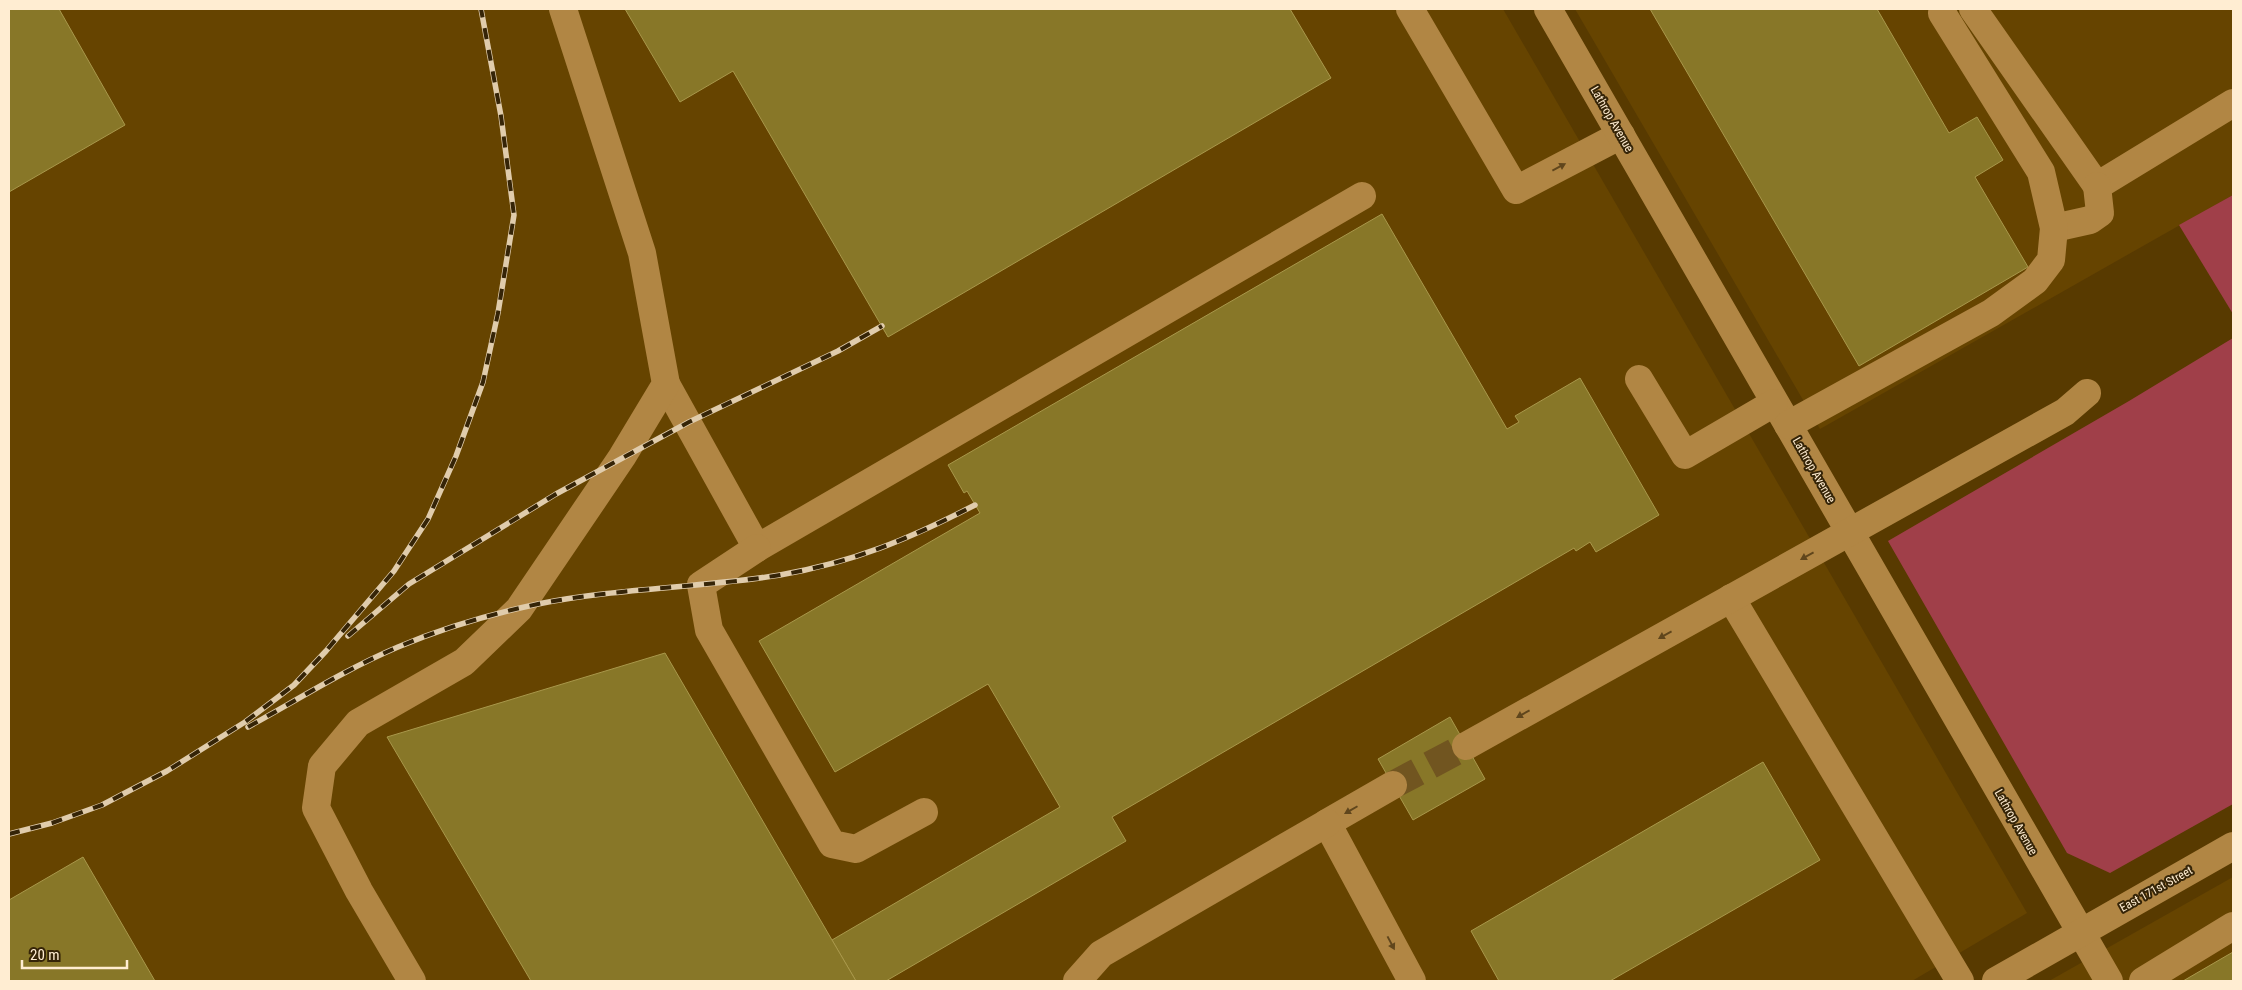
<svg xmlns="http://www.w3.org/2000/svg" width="2242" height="990" font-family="'Roboto Condensed',sans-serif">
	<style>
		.built { fill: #640 }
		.green { fill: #a03f49 }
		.building { fill: #887728; stroke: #a9984b }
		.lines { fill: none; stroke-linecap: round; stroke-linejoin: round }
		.minor-tunnel { stroke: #715520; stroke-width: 28; stroke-dasharray: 28 14; stroke-linecap: butt }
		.minor { stroke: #b18644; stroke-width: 28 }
		.rail-casing { stroke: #e0ccac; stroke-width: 5.5 }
		.rail { stroke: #352407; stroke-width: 4; stroke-dasharray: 11; stroke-linecap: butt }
		.oneway { fill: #60461c }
		.labels { text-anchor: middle; stroke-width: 4; stroke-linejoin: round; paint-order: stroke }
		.street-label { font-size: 12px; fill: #ffedd2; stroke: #352407 }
	</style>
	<rect width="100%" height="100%" fill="#583a00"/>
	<g class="built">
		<path d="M 9,9 L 1503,9 L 2027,913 L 1912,981 L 9,981 Z"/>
		<path d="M 1575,9 L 2233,9 L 2233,195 L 1820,429 Z"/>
		<path d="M 2233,877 L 2233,981 L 2049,981 Z"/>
	</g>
	<g class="green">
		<path d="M 2233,195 L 2233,314 L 2179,225 Z"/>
		<path d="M 2233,338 L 2233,804 L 2110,873 L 2067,853 L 1888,541 L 2129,401 Z"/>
	</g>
	<g class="building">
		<path d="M 9,9 L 59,9 L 125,125 L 9,192 Z"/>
		<path d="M 625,9 L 1290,9 L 1331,78 L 888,337 L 733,71 L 680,102 Z"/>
		<path d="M 1650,9 L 1877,9 L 1949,133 L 1977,117 L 2003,160 L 1975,177 L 2028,267 L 1859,366 Z"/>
		<path d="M 1382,214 L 1507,429 L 1519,422 L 1515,416 L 1580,378 L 1659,515 L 1596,552 L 1590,542 L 1576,551 L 1574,548 L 1112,817 L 1126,841 L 886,981 L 856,981 L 832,940 L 1060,807 L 988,684 L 835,772 L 759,641 L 980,513 L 967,491 L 964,493 L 948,465 Z"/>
		<path d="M 665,653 L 832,940 L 856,981 L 531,981 L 387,737 Z"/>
		<path d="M 1450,717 L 1485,779 L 1413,820 L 1378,759 Z"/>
		<path d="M 1763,762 L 1820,860 L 1610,981 L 1499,981 L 1471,931 Z"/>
		<path d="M 83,857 L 155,981 L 9,981 L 9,900 Z"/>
		<path d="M 2233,952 L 2233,981 L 2183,981 Z"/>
	</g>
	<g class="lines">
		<path class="minor-tunnel" d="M 1393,785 L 1466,746"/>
		<g class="minor">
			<path d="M 1410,9 L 1516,190 L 1621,135"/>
			<path d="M 1548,9 L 2109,981"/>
			<path d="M 1973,9 L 2097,186 L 2233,103"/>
			<path d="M 2054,228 L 2090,220 L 2100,213 L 2097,186"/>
			<path d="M 1639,379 L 1685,455 L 1774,403"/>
			<path d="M 666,384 L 757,548 L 1362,196"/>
			<path d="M 1788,425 L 1991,313 L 2035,281 L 2051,260 L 2054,228 L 2041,172 L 1942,13 L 1943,9"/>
			<path d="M 757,548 L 701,585 L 709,630 L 832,844 L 856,849 L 924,812"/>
			<path d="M 1731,598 L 1960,981"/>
			<path d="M 1466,746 L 2065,412 L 2087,393"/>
			<path d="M 1393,785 L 1327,823 L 1412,981"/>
			<path d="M 412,981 L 359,891 L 316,808 L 322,766 L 358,723 L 464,662 L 519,609 L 622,457 L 666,384 L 642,253 L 563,9"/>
			<path d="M 1077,981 L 1101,954 L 1327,823"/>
			<path d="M 1996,981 L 2233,846"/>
			<path d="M 2143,981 L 2233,926"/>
		</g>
		<defs>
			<g id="rail">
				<path d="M 348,636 L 409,584 L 556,494 L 689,422 L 838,351 L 882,326"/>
				<path d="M 248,727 C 297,700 346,669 398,647 C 443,628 491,614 538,604 C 618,588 700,588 780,575 C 854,562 909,539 975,505"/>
				<path d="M 9,834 L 52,823 L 102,805 L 167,771 L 245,722 L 294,685 L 326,651 L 394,571 L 428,519 L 456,456 L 483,382 L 498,313 L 514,215 L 501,116 L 481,9"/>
			</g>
		</defs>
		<use href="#rail" class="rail-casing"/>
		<use href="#rail" class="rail"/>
	</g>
	<defs><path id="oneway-solid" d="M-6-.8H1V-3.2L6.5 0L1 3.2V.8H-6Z" transform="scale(1.25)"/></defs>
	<g class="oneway">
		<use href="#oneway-solid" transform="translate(1559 167) rotate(-28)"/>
		<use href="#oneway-solid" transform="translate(1807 556) rotate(151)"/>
		<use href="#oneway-solid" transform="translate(1665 635) rotate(151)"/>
		<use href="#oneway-solid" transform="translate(1523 714) rotate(151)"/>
		<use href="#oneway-solid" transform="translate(1351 810) rotate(150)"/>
		<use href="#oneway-solid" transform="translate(1391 943) rotate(62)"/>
	</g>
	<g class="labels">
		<g class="street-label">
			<text transform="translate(1612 119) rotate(60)" y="4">Lathrop Avenue</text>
			<text transform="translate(1814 470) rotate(60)" y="4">Lathrop Avenue</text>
			<text transform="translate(2016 822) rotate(60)" y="4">Lathrop Avenue</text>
			<text transform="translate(2156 889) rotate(-29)" y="4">East 171st Street</text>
		</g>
	</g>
	<rect width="2242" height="990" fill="none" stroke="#ffedd2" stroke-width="20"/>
	<path d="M22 960v8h105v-8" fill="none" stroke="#ffedd2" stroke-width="2.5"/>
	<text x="30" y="960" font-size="15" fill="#ffedd2" stroke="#352407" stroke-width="4" paint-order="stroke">20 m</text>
</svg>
